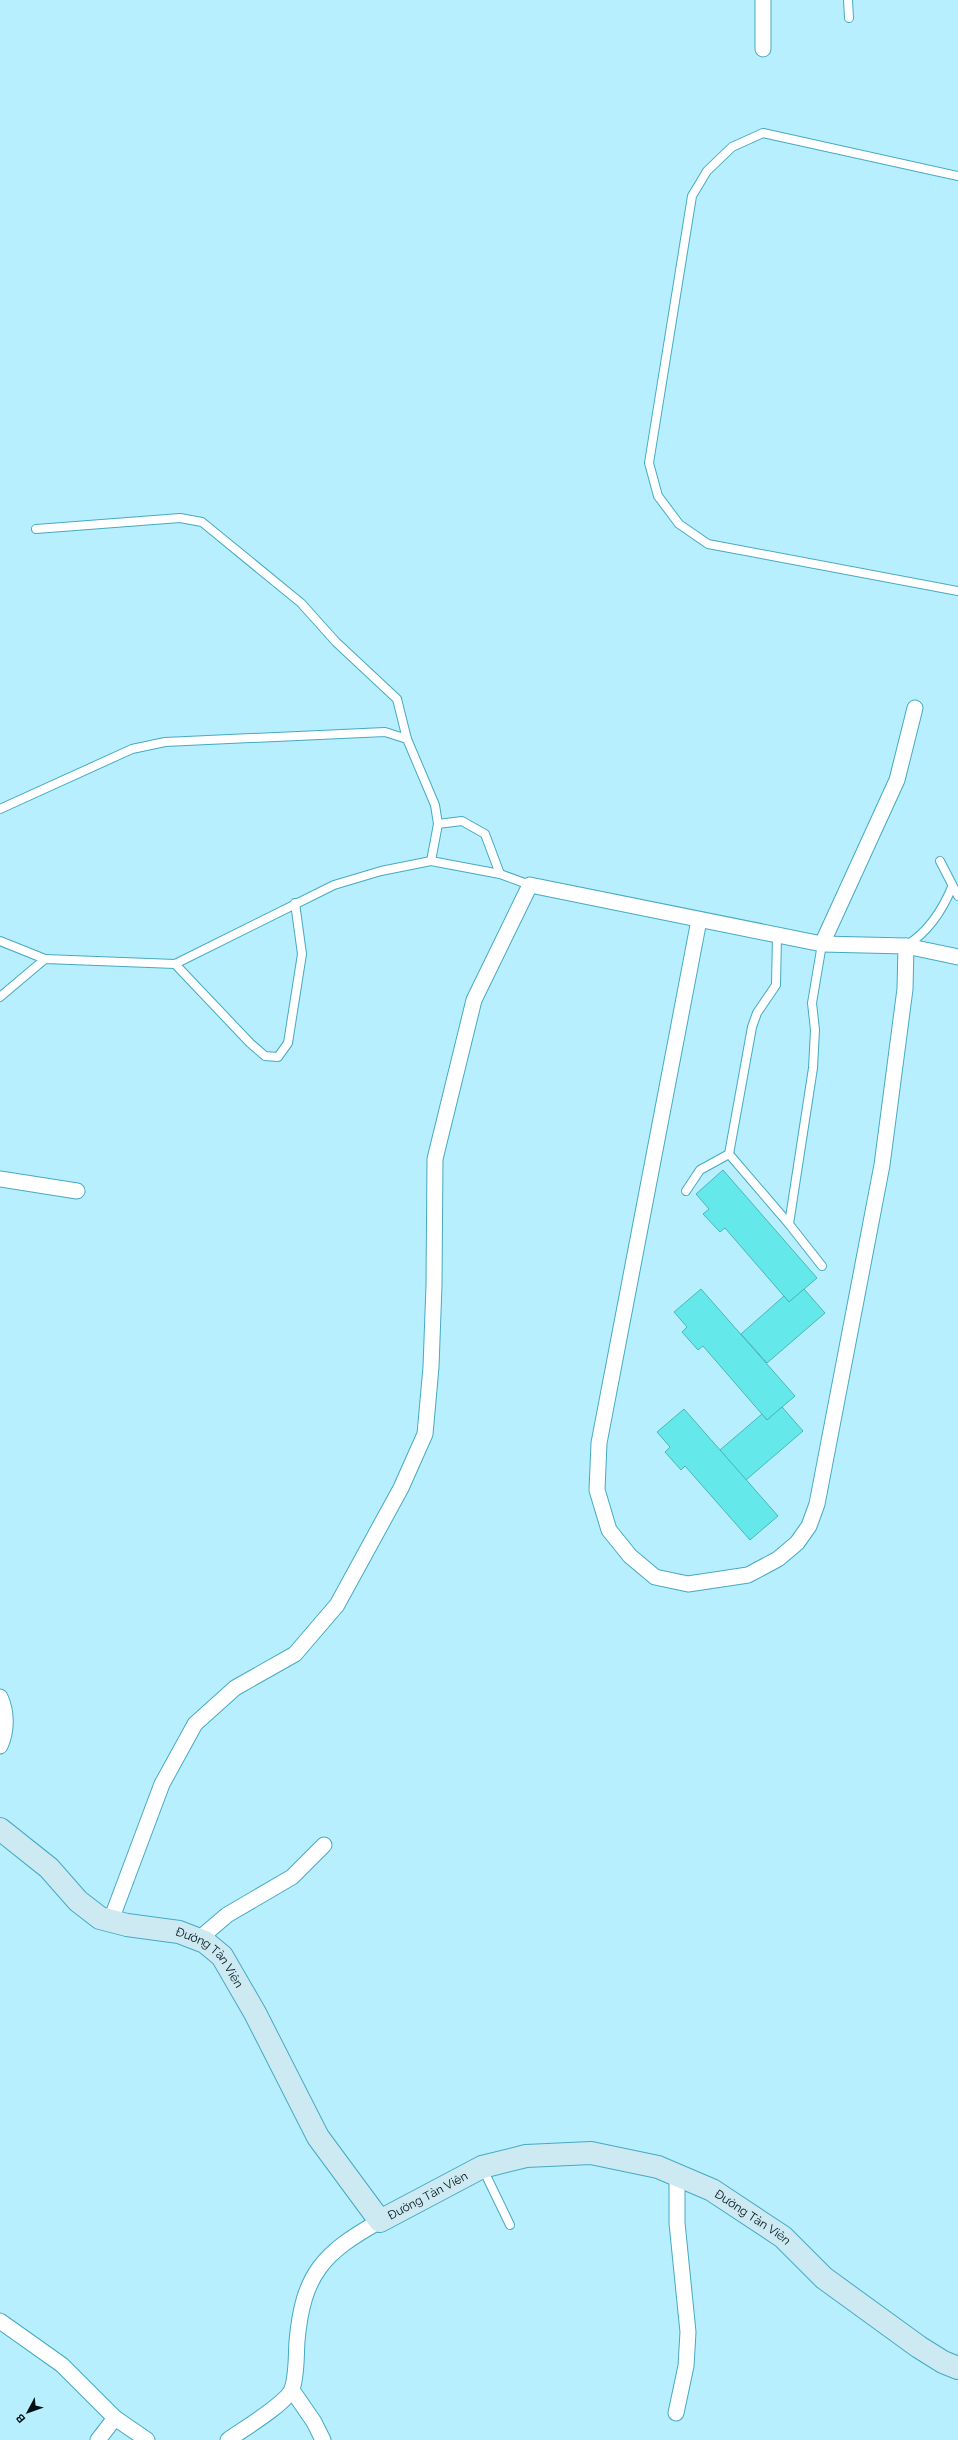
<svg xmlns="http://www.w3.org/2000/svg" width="958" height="2440" font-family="Raleway,sans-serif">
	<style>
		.building { fill: #65e8ea; stroke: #48b7b9 }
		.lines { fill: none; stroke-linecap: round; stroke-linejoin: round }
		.lane-casing { stroke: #44aac3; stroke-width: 10 }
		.street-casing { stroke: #44aac3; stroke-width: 17 }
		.secondary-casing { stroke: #44aac3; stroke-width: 24 }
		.lane { stroke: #fff; stroke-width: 8 }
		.street { stroke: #fff; stroke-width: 15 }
		.secondary { stroke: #cdeaf2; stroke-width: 22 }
		.labels { text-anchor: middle; stroke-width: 4; stroke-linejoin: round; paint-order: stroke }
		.street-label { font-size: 12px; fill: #001015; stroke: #b8efff }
	</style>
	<rect width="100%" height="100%" fill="#b8efff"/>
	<g class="building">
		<path d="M 723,1170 L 817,1278 L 789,1302 L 725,1228 L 720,1232 L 703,1214 L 709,1209 L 696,1194 Z"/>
		<path d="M 701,1289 L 795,1396 L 767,1420 L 703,1346 L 698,1350 L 682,1332 L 687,1327 L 674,1312 Z"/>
		<path d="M 804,1289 L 825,1313 L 767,1363 L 741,1334 L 784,1296 L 789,1302 Z"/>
		<path d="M 782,1407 L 803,1431 L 746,1480 L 720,1450 L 762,1414 L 767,1420 Z"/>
		<path d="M 684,1409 L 778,1516 L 750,1540 L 685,1466 L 681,1470 L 665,1452 L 670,1447 L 657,1432 Z"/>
	</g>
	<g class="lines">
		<defs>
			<g id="lane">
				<path d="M 848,0 L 849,18"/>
				<path d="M 958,176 L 763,133 L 732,147 L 707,171 L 692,196 L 649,463 L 658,496 L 679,524 L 708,544 L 958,591"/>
				<path d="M 36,529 L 180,518 L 202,522 L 301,603 L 336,642 L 397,699 L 407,739"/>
				<path d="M 0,809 L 132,749 L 165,742 L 385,732 L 407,739 L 435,805 L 438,824 L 431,861"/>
				<path d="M 438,824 L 462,821 L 485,834 L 500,874"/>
				<path d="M 940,861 L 958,896"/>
				<path d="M 0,941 L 45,959"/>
				<path d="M 822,944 L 812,1003 L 815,1030 L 813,1068 L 789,1224 L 822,1266"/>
				<path d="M 907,945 C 928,932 942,911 952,887"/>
				<path d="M 175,964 L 250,1043 L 265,1056 L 278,1057 L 288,1043 L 302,954 L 295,903"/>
				<path d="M 0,997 L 45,959 L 175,964 L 334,885 L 381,871 L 431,861 L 500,874 L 530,885"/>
				<path d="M 729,1154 L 789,1224"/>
				<path d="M 686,1191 L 700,1170 L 729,1154 L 752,1027 L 757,1013 L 776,985 L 777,936"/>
				<path d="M 482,2167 L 510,2225"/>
			</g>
			<g id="street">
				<path d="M 763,0 L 763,49"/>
				<path d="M 699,920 L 599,1443 L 597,1490 L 609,1530 L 630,1556 L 655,1577 L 688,1584 L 748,1575 L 778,1559 L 797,1543 L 809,1526 L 817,1504 L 882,1165 L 905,989 L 906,946"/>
				<path d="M 822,944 L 897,780 L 915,708"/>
				<path d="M 0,1179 L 77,1191"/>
				<path d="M 0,1697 C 7,1712 7,1731 0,1746"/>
				<path d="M 111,1920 L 162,1784 L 195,1724 L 235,1688 L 295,1654 L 337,1605 L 401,1488 L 425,1434 L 431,1367 L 434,1285 L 435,1159 L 474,1000 L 530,885 L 822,944 L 906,946 L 958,957"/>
				<path d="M 199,1939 L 227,1915 L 292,1877 L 324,1845"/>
				<path d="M 0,2321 L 62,2365 L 115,2418 L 147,2440"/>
				<path d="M 292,2390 L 314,2422 L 323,2440"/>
				<path d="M 676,2413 L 686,2366 L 688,2332 L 677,2223 L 677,2175"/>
				<path d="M 98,2440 L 115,2418"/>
				<path d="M 228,2440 C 242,2430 287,2403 292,2389 C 297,2375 296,2355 297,2341 C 303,2274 323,2253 380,2221"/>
			</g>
			<g id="secondary">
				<path id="s1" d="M 0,1829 L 49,1868 L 78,1901 L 100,1918 L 127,1925 L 179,1932 L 205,1942 L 222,1956 L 255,2013 L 318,2137 L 380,2221 L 482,2167 L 526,2156 L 591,2153 L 658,2167 L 712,2190 L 783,2237 L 824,2278 L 919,2347 L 943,2362 L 958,2368"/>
			</g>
		</defs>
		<use href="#lane" class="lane-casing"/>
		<use href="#street" class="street-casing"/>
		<use href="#secondary" class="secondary-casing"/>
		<use href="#lane" class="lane"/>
		<use href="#street" class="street"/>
		<use href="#secondary" class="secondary"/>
	</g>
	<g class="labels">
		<g class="street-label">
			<text dy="4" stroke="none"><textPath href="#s1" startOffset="256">Đường Tản Viên</textPath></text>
			<text dy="4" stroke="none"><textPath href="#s1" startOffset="628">Đường Tản Viên</textPath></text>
			<text dy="4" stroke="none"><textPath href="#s1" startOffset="976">Đường Tản Viên</textPath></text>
		</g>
	</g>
	<g transform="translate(28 2412) rotate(229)" stroke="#b8efff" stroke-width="3" paint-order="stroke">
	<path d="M0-3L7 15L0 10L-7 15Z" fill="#001015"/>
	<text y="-6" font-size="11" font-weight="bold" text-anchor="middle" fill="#001015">B</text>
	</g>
</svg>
